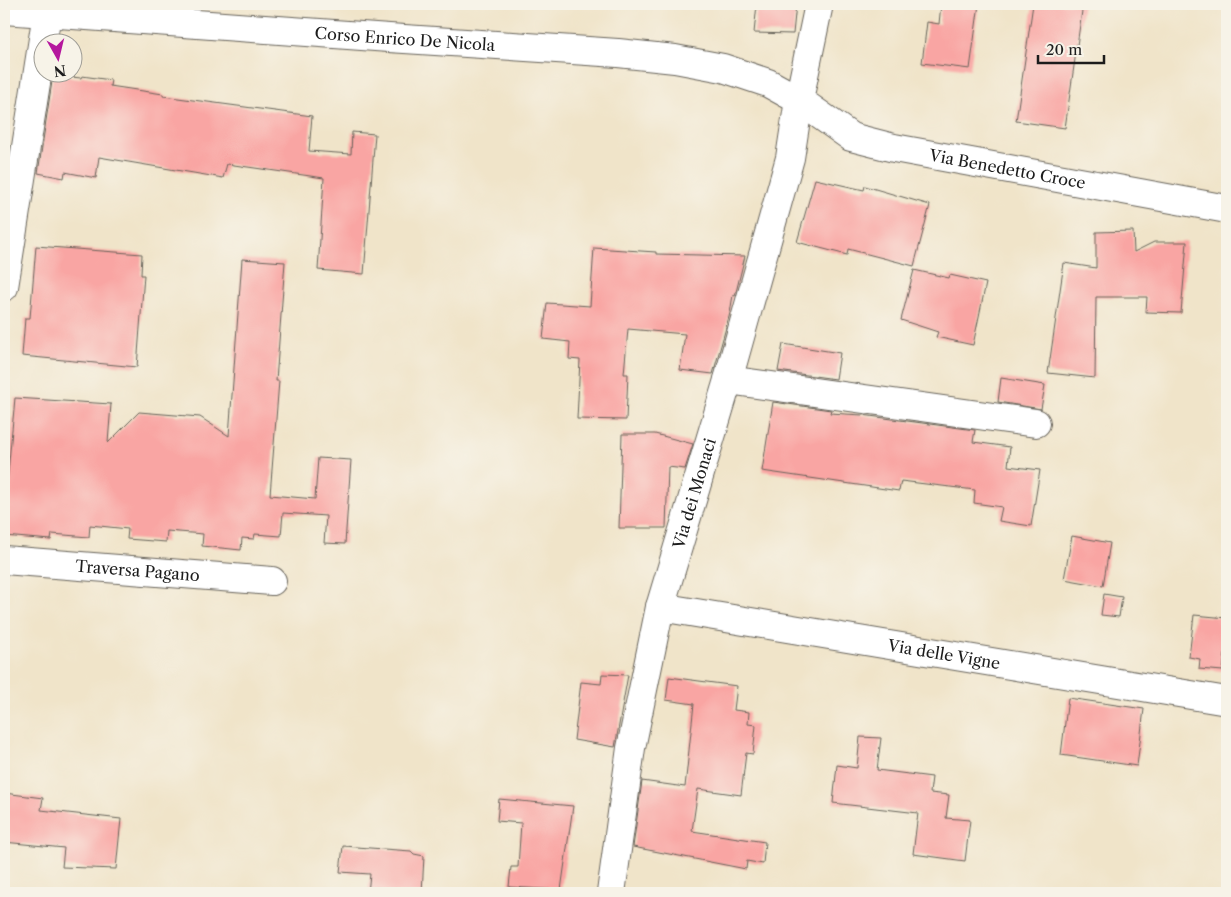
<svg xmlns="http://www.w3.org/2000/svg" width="1231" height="897" font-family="'Libre Caslon Text',serif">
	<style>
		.building { fill: #f9a5a3 }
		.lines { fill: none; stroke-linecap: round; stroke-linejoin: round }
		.minor-casing { stroke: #666259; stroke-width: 30 }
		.minor { stroke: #fff; stroke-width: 28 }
		.labels { text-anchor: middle; stroke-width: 5; stroke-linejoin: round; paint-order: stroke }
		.street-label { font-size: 16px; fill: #1c1c1c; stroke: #f7f3e8 }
	</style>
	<rect width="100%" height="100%" fill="#f7f3e8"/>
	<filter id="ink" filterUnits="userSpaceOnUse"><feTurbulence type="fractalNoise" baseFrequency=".02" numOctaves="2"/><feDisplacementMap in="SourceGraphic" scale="10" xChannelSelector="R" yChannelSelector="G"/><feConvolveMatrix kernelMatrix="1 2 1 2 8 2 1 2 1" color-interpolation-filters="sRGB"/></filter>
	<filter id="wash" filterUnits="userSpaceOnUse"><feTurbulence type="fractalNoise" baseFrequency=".0096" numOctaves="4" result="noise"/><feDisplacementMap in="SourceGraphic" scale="20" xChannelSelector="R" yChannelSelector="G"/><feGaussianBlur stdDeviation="1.12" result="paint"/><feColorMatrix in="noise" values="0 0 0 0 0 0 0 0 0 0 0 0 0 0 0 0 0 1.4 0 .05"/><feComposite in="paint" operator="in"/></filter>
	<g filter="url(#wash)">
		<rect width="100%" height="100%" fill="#f0e4c9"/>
		<g id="blocks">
			<g class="building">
				<path d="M 757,4 L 796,4 L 793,34 L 754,33 Z"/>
				<path d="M 941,4 L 979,4 L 970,69 L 922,63 L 927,22 L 939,24 Z"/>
				<path d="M 1033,4 L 1083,4 L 1065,128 L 1016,121 Z"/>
				<path d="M 53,75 L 81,78 L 82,76 L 111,80 L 110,86 L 163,94 L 163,96 L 312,116 L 309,151 L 351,154 L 352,132 L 375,134 L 364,274 L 318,270 L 324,178 L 227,164 L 223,178 L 99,157 L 96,178 L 65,172 L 64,178 L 38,173 Z"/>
				<path d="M 815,179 L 864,190 L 865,186 L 930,205 L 914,266 L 848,249 L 847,255 L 797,242 Z"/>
				<path d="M 1133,231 L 1134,252 L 1154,242 L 1187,242 L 1181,313 L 1146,312 L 1147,297 L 1096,297 L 1095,378 L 1048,373 L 1064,263 L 1096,268 L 1096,232 Z"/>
				<path d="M 36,246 L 142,254 L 141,275 L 144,275 L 137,367 L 22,356 L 25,318 L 30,318 Z"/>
				<path d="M 594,248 L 656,252 L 656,254 L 745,256 L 735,296 L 733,295 L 730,313 L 713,374 L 680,370 L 685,334 L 628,329 L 624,374 L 628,374 L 626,420 L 577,419 L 580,360 L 569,359 L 570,342 L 543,339 L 547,303 L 590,306 Z"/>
				<path d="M 242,259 L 285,262 L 276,381 L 279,381 L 270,495 L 315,499 L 318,458 L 351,460 L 345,544 L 324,543 L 326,516 L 283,513 L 281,536 L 255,534 L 254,539 L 242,538 L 241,550 L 202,546 L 203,534 L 167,531 L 166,542 L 127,539 L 128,529 L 90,525 L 89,537 L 52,534 L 51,540 L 4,536 L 4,515 L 15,398 L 111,404 L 108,443 L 139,412 L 200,417 L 229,436 Z"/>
				<path d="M 914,270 L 949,278 L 950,275 L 986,283 L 973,345 L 936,337 L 938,332 L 901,320 Z"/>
				<path d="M 783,344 L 840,353 L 836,379 L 778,371 Z"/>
				<path d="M 1001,378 L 1045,385 L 1041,409 L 998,402 Z"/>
				<path d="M 773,402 L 831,410 L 830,413 L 862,415 L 975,430 L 973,442 L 1010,447 L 1008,466 L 1040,470 L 1031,526 L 999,521 L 1002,507 L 974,503 L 975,490 L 901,481 L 899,491 L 762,471 Z"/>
				<path d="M 622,434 L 655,434 L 693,444 L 685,469 L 668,467 L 666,528 L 619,528 Z"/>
				<path d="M 1072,536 L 1110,543 L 1103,586 L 1064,579 Z"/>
				<path d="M 1104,594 L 1122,597 L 1119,617 L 1101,615 Z"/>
				<path d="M 1194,615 L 1227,618 L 1227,634 L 1223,671 L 1199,669 L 1200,659 L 1189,657 Z"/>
				<path d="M 602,674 L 628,675 L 615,747 L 574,740 L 581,682 L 601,684 Z"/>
				<path d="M 669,677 L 737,686 L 734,710 L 749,712 L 748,724 L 756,725 L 753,754 L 746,753 L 741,795 L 698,789 L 692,831 L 765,842 L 763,864 L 747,861 L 746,869 L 633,847 L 642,781 L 685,787 L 694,704 L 666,700 Z"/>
				<path d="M 1068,698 L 1144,709 L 1137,766 L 1061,755 Z"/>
				<path d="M 860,737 L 881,738 L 877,770 L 932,777 L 930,793 L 949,795 L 946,818 L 970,820 L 965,861 L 913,854 L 918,813 L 833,803 L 837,765 L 857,768 Z"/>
				<path d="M 4,793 L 43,798 L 41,810 L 121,819 L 116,869 L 62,867 L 64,848 L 4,842 Z"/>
				<path d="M 499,799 L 573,806 L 561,890 L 509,887 L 511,867 L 518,867 L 521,823 L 497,821 Z"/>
				<path d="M 343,846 L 411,851 L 414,854 L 424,856 L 422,893 L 368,893 L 370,874 L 340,872 Z"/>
			</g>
		</g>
	</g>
	<g filter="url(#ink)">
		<use href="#blocks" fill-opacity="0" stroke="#666259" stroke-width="1"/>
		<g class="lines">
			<defs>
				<g id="minor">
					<path id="s1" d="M 4,10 L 389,38 L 618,53 L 675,59 L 723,68 L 768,83 L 799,100 L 851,137 L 894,148 L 1227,209"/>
					<path d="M 4,287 L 47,13"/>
					<path d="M 728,380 L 1036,423"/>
					<path id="s2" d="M 4,560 L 272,581"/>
					<path id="s3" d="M 660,607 L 1227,701"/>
					<path id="s4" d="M 611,893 L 631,748 L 660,607 L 728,380 L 790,158 L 799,100 L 819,4"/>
				</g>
			</defs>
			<use href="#minor" class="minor-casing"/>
			<use href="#minor" class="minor"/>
		</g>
	</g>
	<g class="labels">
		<g class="street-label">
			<text dy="6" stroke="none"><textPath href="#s1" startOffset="402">Corso Enrico De Nicola</textPath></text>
			<text dy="6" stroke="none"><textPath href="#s1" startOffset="1028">Via Benedetto Croce</textPath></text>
			<text dy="6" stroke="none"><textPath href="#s4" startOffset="409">Via dei Monaci</textPath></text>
			<text dy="6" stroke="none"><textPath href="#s2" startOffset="134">Traversa Pagano</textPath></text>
			<text dy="6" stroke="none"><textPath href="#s3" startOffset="288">Via delle Vigne</textPath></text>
		</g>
	</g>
	<rect width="1231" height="897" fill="none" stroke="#f7f3e8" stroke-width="20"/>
	<g transform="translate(58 58) rotate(172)"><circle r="24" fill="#f7f3e8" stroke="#9f9d96"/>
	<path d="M0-4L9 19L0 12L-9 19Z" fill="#b5179e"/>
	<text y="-8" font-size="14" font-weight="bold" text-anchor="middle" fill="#1c1c1c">N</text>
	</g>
	<path d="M1038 55v8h66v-8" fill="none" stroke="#1c1c1c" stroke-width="2.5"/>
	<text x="1046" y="55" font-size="15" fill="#1c1c1c" stroke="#f7f3e8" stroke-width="4" paint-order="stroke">20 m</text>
</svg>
